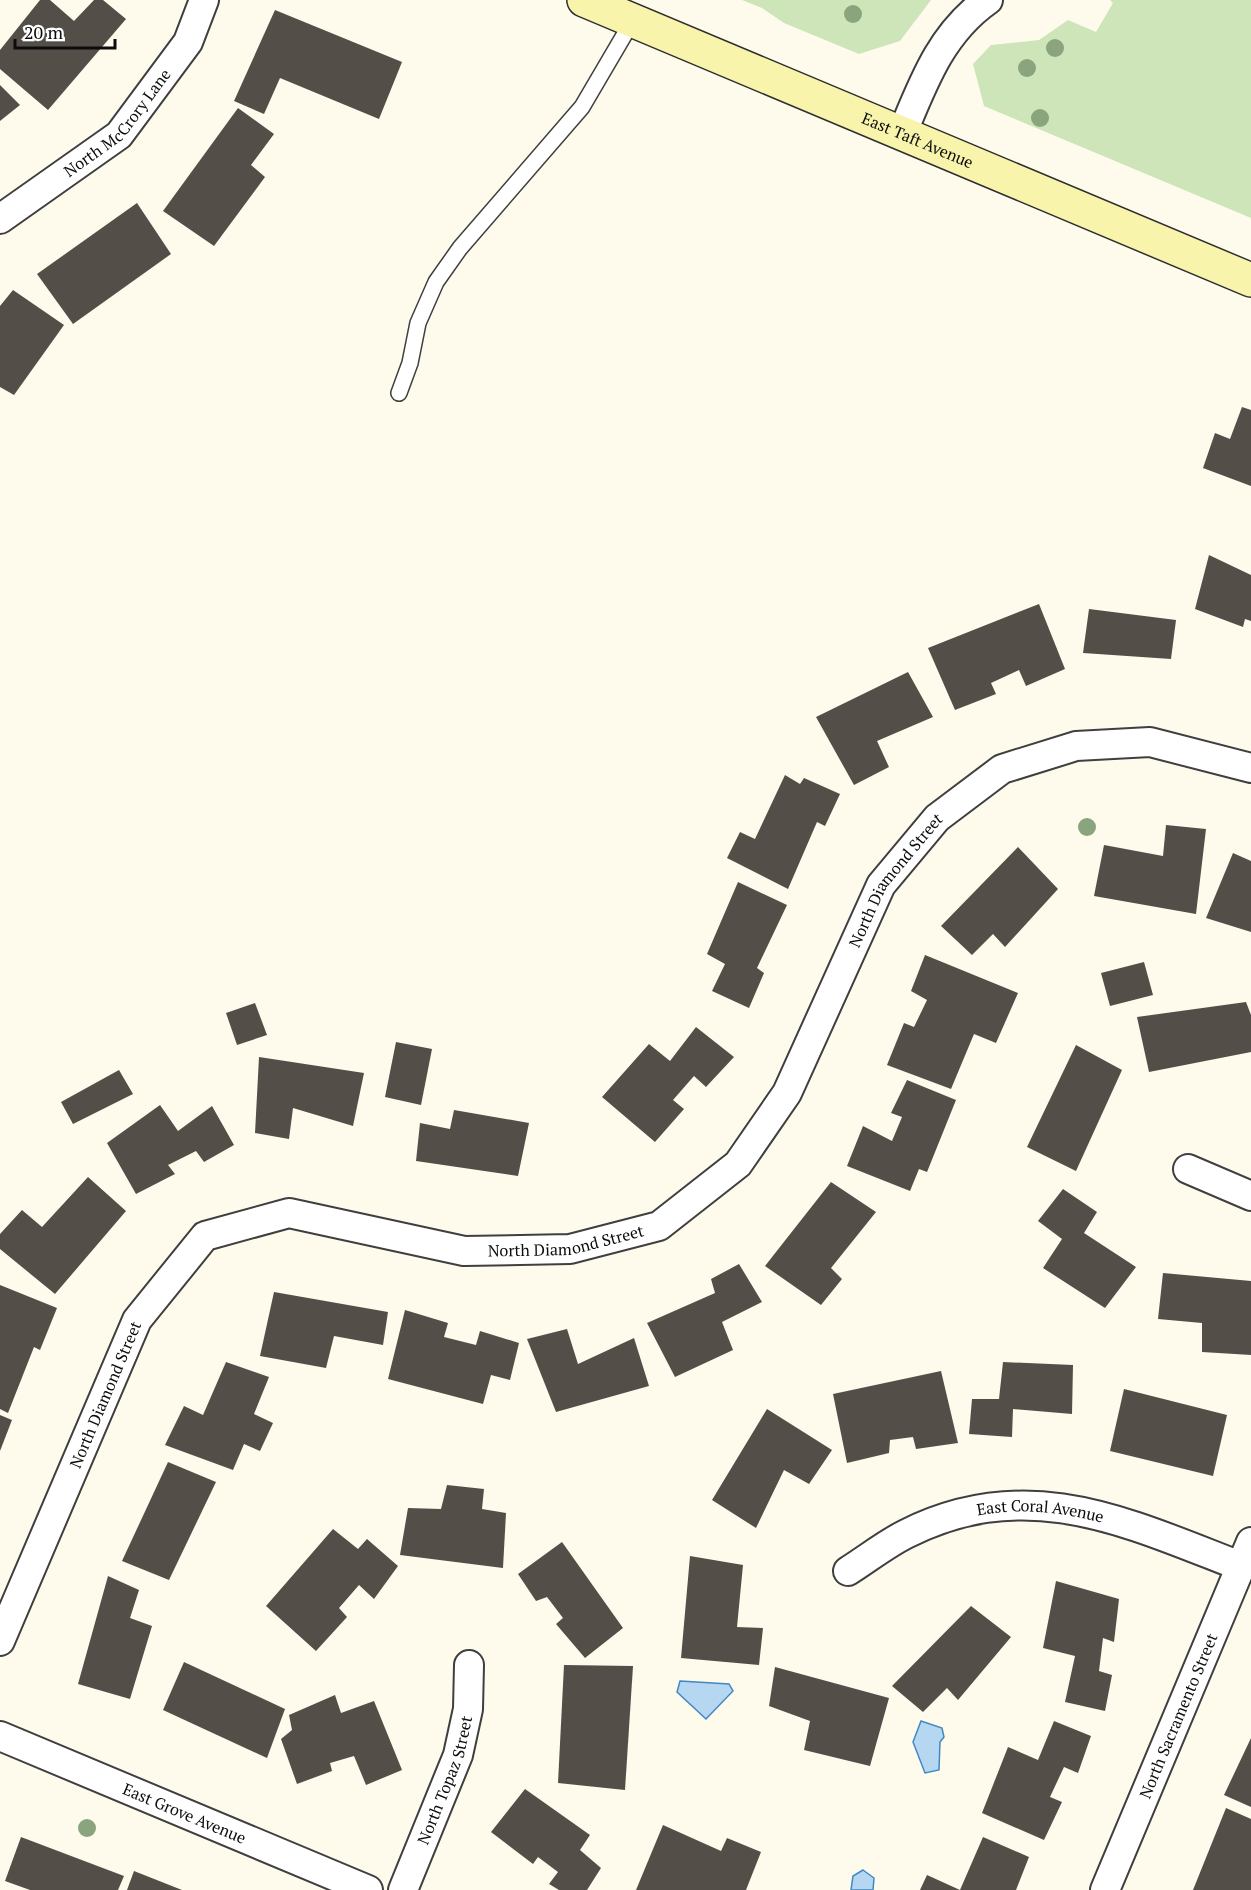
<svg xmlns="http://www.w3.org/2000/svg" width="1251" height="1890" font-family="'PT Serif',serif">
	<style>
		.green { fill: #cde5b9 }
		.water { fill: #b5d7f1; stroke: #4288c2; stroke-width: 1.5 }
		.building { fill: #544e49 }
		.lines { fill: none; stroke-linecap: round; stroke-linejoin: round }
		.service-casing { stroke: #3f3f3f; stroke-width: 18 }
		.minor-casing { stroke: #3f3f3f; stroke-width: 32 }
		.secondary-casing { stroke: #2e2e2e; stroke-width: 36 }
		.service { stroke: #fff; stroke-width: 15 }
		.minor { stroke: #fff; stroke-width: 28 }
		.secondary { stroke: #f8f4ac; stroke-width: 33 }
		.tree { fill: #8aa57d }
		.labels { text-anchor: middle; stroke-width: 6; stroke-linejoin: round; paint-order: stroke }
		.street-label { font-size: 16px; fill: #0c0c0c; stroke: #fff }
	</style>
	<rect width="100%" height="100%" fill="#fefbec"/>
	<g class="green">
		<path d="M 742,0 L 931,0 L 900,41 L 859,54 L 784,23 L 762,8 Z"/>
		<path d="M 1110,0 L 1251,0 L 1251,218 L 984,106 L 973,64 L 991,45 L 1039,40 L 1068,20 L 1096,32 L 1113,3 Z"/>
	</g>
	<g class="water">
		<path d="M 680,1681 L 729,1684 L 733,1691 L 706,1719 L 677,1692 Z"/>
		<path d="M 921,1721 L 942,1728 L 944,1737 L 940,1742 L 939,1770 L 925,1773 L 913,1742 Z"/>
		<path d="M 863,1870 L 874,1878 L 873,1890 L 851,1890 L 853,1876 Z"/>
	</g>
	<g class="building">
		<path d="M 40,0 L 50,0 L 74,21 L 94,0 L 103,0 L 126,19 L 48,110 L 0,69 L 0,50 Z"/>
		<path d="M 275,10 L 402,62 L 379,119 L 280,78 L 264,114 L 234,101 Z"/>
		<path d="M 0,85 L 20,105 L 0,121 Z"/>
		<path d="M 238,108 L 274,134 L 251,165 L 265,177 L 214,246 L 163,211 Z"/>
		<path d="M 137,203 L 171,254 L 73,324 L 37,274 Z"/>
		<path d="M 13,290 L 64,325 L 14,395 L 0,387 L 0,306 Z"/>
		<path d="M 1242,407 L 1251,410 L 1251,486 L 1203,468 L 1215,433 L 1230,439 Z"/>
		<path d="M 1209,555 L 1251,575 L 1251,621 L 1245,619 L 1243,627 L 1195,609 Z"/>
		<path d="M 1039,604 L 1065,669 L 1026,686 L 1019,670 L 991,683 L 996,694 L 955,710 L 928,648 Z"/>
		<path d="M 1089,609 L 1176,620 L 1171,659 L 1083,653 Z"/>
		<path d="M 908,672 L 933,717 L 877,741 L 889,767 L 854,785 L 816,717 Z"/>
		<path d="M 785,775 L 800,784 L 804,778 L 840,794 L 825,826 L 817,822 L 788,889 L 727,858 L 740,832 L 755,839 Z"/>
		<path d="M 1166,825 L 1206,829 L 1196,914 L 1094,896 L 1104,845 L 1163,856 Z"/>
		<path d="M 1018,847 L 1058,889 L 1005,947 L 993,934 L 972,955 L 941,926 Z"/>
		<path d="M 1233,853 L 1251,861 L 1251,932 L 1206,918 Z"/>
		<path d="M 738,882 L 787,905 L 757,968 L 764,973 L 749,1008 L 712,991 L 725,964 L 707,954 Z"/>
		<path d="M 925,955 L 1018,993 L 996,1043 L 974,1034 L 951,1089 L 887,1065 L 904,1023 L 914,1027 L 927,1000 L 911,991 Z"/>
		<path d="M 1144,962 L 1153,995 L 1110,1006 L 1101,973 Z"/>
		<path d="M 1246,1002 L 1251,1015 L 1251,1052 L 1149,1072 L 1137,1017 Z"/>
		<path d="M 255,1003 L 267,1035 L 237,1045 L 226,1013 Z"/>
		<path d="M 696,1027 L 734,1057 L 706,1087 L 694,1076 L 673,1100 L 684,1109 L 655,1142 L 602,1097 L 649,1044 L 670,1061 Z"/>
		<path d="M 396,1042 L 432,1049 L 421,1105 L 385,1097 Z"/>
		<path d="M 1076,1045 L 1122,1070 L 1076,1171 L 1027,1147 Z"/>
		<path d="M 259,1057 L 364,1073 L 353,1126 L 293,1108 L 289,1139 L 255,1133 Z"/>
		<path d="M 119,1070 L 133,1094 L 73,1124 L 61,1102 Z"/>
		<path d="M 907,1080 L 956,1100 L 927,1172 L 919,1169 L 910,1191 L 847,1166 L 863,1126 L 892,1141 L 902,1117 L 891,1113 Z"/>
		<path d="M 160,1105 L 178,1131 L 212,1106 L 234,1145 L 204,1162 L 196,1151 L 168,1165 L 175,1174 L 136,1194 L 107,1143 Z"/>
		<path d="M 454,1110 L 529,1123 L 518,1176 L 416,1161 L 420,1123 L 450,1129 Z"/>
		<path d="M 88,1177 L 126,1211 L 55,1294 L 0,1249 L 0,1234 L 22,1210 L 42,1227 Z"/>
		<path d="M 831,1182 L 876,1212 L 831,1268 L 842,1279 L 821,1305 L 765,1266 Z"/>
		<path d="M 1063,1189 L 1097,1212 L 1084,1233 L 1136,1267 L 1105,1308 L 1043,1268 L 1062,1239 L 1038,1221 Z"/>
		<path d="M 739,1264 L 762,1302 L 722,1322 L 733,1350 L 675,1377 L 647,1323 L 715,1293 L 711,1279 Z"/>
		<path d="M 1163,1273 L 1251,1281 L 1251,1355 L 1202,1352 L 1202,1323 L 1158,1319 Z"/>
		<path d="M 0,1285 L 57,1308 L 40,1350 L 34,1347 L 8,1413 L 0,1409 Z"/>
		<path d="M 274,1292 L 388,1312 L 383,1345 L 334,1336 L 326,1368 L 260,1356 Z"/>
		<path d="M 405,1310 L 448,1323 L 444,1337 L 476,1345 L 480,1331 L 519,1343 L 510,1380 L 491,1375 L 483,1404 L 388,1379 Z"/>
		<path d="M 567,1329 L 578,1364 L 634,1338 L 649,1386 L 556,1412 L 527,1339 Z"/>
		<path d="M 226,1362 L 269,1377 L 254,1414 L 273,1423 L 260,1451 L 244,1444 L 233,1470 L 165,1445 L 184,1406 L 203,1415 Z"/>
		<path d="M 1003,1362 L 1073,1365 L 1072,1414 L 1013,1409 L 1012,1437 L 969,1434 L 972,1399 L 999,1399 Z"/>
		<path d="M 941,1371 L 958,1443 L 916,1449 L 913,1437 L 890,1440 L 889,1453 L 847,1463 L 833,1394 Z"/>
		<path d="M 1124,1389 L 1227,1415 L 1213,1476 L 1110,1451 Z"/>
		<path d="M 767,1409 L 832,1450 L 809,1484 L 784,1470 L 756,1528 L 712,1500 Z"/>
		<path d="M 0,1415 L 12,1420 L 0,1451 Z"/>
		<path d="M 168,1462 L 216,1482 L 169,1580 L 122,1561 Z"/>
		<path d="M 447,1485 L 484,1489 L 482,1509 L 506,1513 L 503,1568 L 400,1555 L 408,1508 L 441,1509 Z"/>
		<path d="M 333,1529 L 358,1549 L 367,1539 L 398,1566 L 374,1599 L 359,1585 L 339,1608 L 347,1617 L 316,1651 L 266,1606 Z"/>
		<path d="M 562,1542 L 623,1628 L 585,1658 L 556,1624 L 563,1618 L 547,1597 L 536,1601 L 518,1574 Z"/>
		<path d="M 690,1556 L 743,1565 L 737,1627 L 763,1628 L 759,1665 L 681,1658 Z"/>
		<path d="M 108,1576 L 139,1590 L 130,1618 L 152,1626 L 130,1699 L 78,1684 Z"/>
		<path d="M 1056,1581 L 1119,1599 L 1114,1642 L 1103,1638 L 1099,1671 L 1112,1675 L 1105,1711 L 1065,1702 L 1075,1656 L 1043,1648 Z"/>
		<path d="M 971,1606 L 1011,1637 L 958,1700 L 947,1688 L 923,1712 L 892,1686 Z"/>
		<path d="M 184,1662 L 285,1709 L 267,1758 L 163,1710 Z"/>
		<path d="M 564,1665 L 633,1666 L 625,1790 L 558,1783 Z"/>
		<path d="M 775,1667 L 889,1698 L 870,1766 L 804,1750 L 810,1721 L 769,1706 Z"/>
		<path d="M 335,1695 L 341,1713 L 374,1701 L 402,1770 L 366,1785 L 354,1756 L 330,1763 L 332,1771 L 297,1784 L 281,1739 L 292,1730 L 289,1715 Z"/>
		<path d="M 1054,1721 L 1091,1736 L 1078,1773 L 1064,1767 L 1050,1797 L 1062,1802 L 1044,1840 L 982,1813 L 1008,1747 L 1038,1760 Z"/>
		<path d="M 1251,1738 L 1251,1807 L 1224,1795 Z"/>
		<path d="M 525,1789 L 590,1835 L 580,1850 L 601,1868 L 587,1890 L 559,1890 L 549,1884 L 558,1872 L 538,1857 L 533,1864 L 491,1832 Z"/>
		<path d="M 1226,1808 L 1251,1819 L 1251,1890 L 1193,1890 Z"/>
		<path d="M 663,1825 L 721,1851 L 727,1838 L 761,1852 L 746,1890 L 636,1890 Z"/>
		<path d="M 21,1837 L 124,1876 L 118,1890 L 30,1890 L 5,1881 Z"/>
		<path d="M 983,1837 L 1029,1857 L 1016,1890 L 920,1890 L 927,1875 L 960,1890 Z"/>
		<path d="M 134,1871 L 182,1890 L 127,1890 Z"/>
	</g>
	<g class="lines">
		<defs>
			<path id="service" d="M 399,393 L 410,363 L 418,323 L 436,282 L 460,248 L 582,107 L 633,20"/>
			<g id="minor">
				<path d="M 902,134 C 923,83 941,33 988,0"/>
				<path id="s1" d="M 0,219 L 119,135 L 188,42 L 204,0"/>
				<path d="M 1188,1169 L 1251,1196"/>
				<path id="s2" d="M 848,1571 C 867,1559 886,1544 906,1534 C 1027,1473 1126,1522 1240,1566"/>
				<path id="s3" d="M 0,1641 L 137,1320 L 205,1236 L 289,1213 L 464,1251 L 570,1249 L 659,1226 L 738,1164 L 787,1093 L 881,885 L 937,818 L 1002,769 L 1076,746 L 1150,742 L 1251,768"/>
				<path id="s4" d="M 0,1736 L 368,1890"/>
				<path id="s5" d="M 403,1890 L 458,1755 L 468,1709 L 469,1665"/>
				<path id="s6" d="M 1105,1890 L 1251,1542"/>
			</g>
			<g id="secondary">
				<path id="s7" d="M 584,0 L 1251,280"/>
			</g>
		</defs>
		<use href="#service" class="service-casing"/>
		<use href="#minor" class="minor-casing"/>
		<use href="#secondary" class="secondary-casing"/>
		<use href="#service" class="service"/>
		<use href="#minor" class="minor"/>
		<use href="#secondary" class="secondary"/>
	</g>
	<g class="tree">
		<circle cx="853" cy="14" r="9"/>
		<circle cx="1055" cy="48" r="9"/>
		<circle cx="1027" cy="68" r="9"/>
		<circle cx="1040" cy="118" r="9"/>
		<circle cx="1087" cy="827" r="9"/>
		<circle cx="87" cy="1828" r="9"/>
	</g>
	<g class="labels">
		<g class="street-label">
			<text dy="6" stroke="none"><textPath href="#s1" startOffset="153">North McCrory Lane</textPath></text>
			<text dy="6" stroke="none"><textPath href="#s7" startOffset="362">East Taft Avenue</textPath></text>
			<text dy="6" stroke="none"><textPath href="#s3" startOffset="1348">North Diamond Street</textPath></text>
			<text dy="6" stroke="none"><textPath href="#s3" startOffset="826">North Diamond Street</textPath></text>
			<text dy="6" stroke="none"><textPath href="#s3" startOffset="268">North Diamond Street</textPath></text>
			<text dy="6" stroke="none"><textPath href="#s2" startOffset="208">East Coral Avenue</textPath></text>
			<text dy="6" stroke="none"><textPath href="#s6" startOffset="189">North Sacramento Street</textPath></text>
			<text dy="6" stroke="none"><textPath href="#s5" startOffset="118">North Topaz Street</textPath></text>
			<text dy="6" stroke="none"><textPath href="#s4" startOffset="200">East Grove Avenue</textPath></text>
		</g>
	</g>
	<path d="M15 39v9h100v-9" fill="none" stroke="#0c0c0c" stroke-width="3"/>
	<text x="24" y="39" font-size="18" fill="#0c0c0c" stroke="#ffffff" stroke-width="4.5" paint-order="stroke">20 m</text>
</svg>
